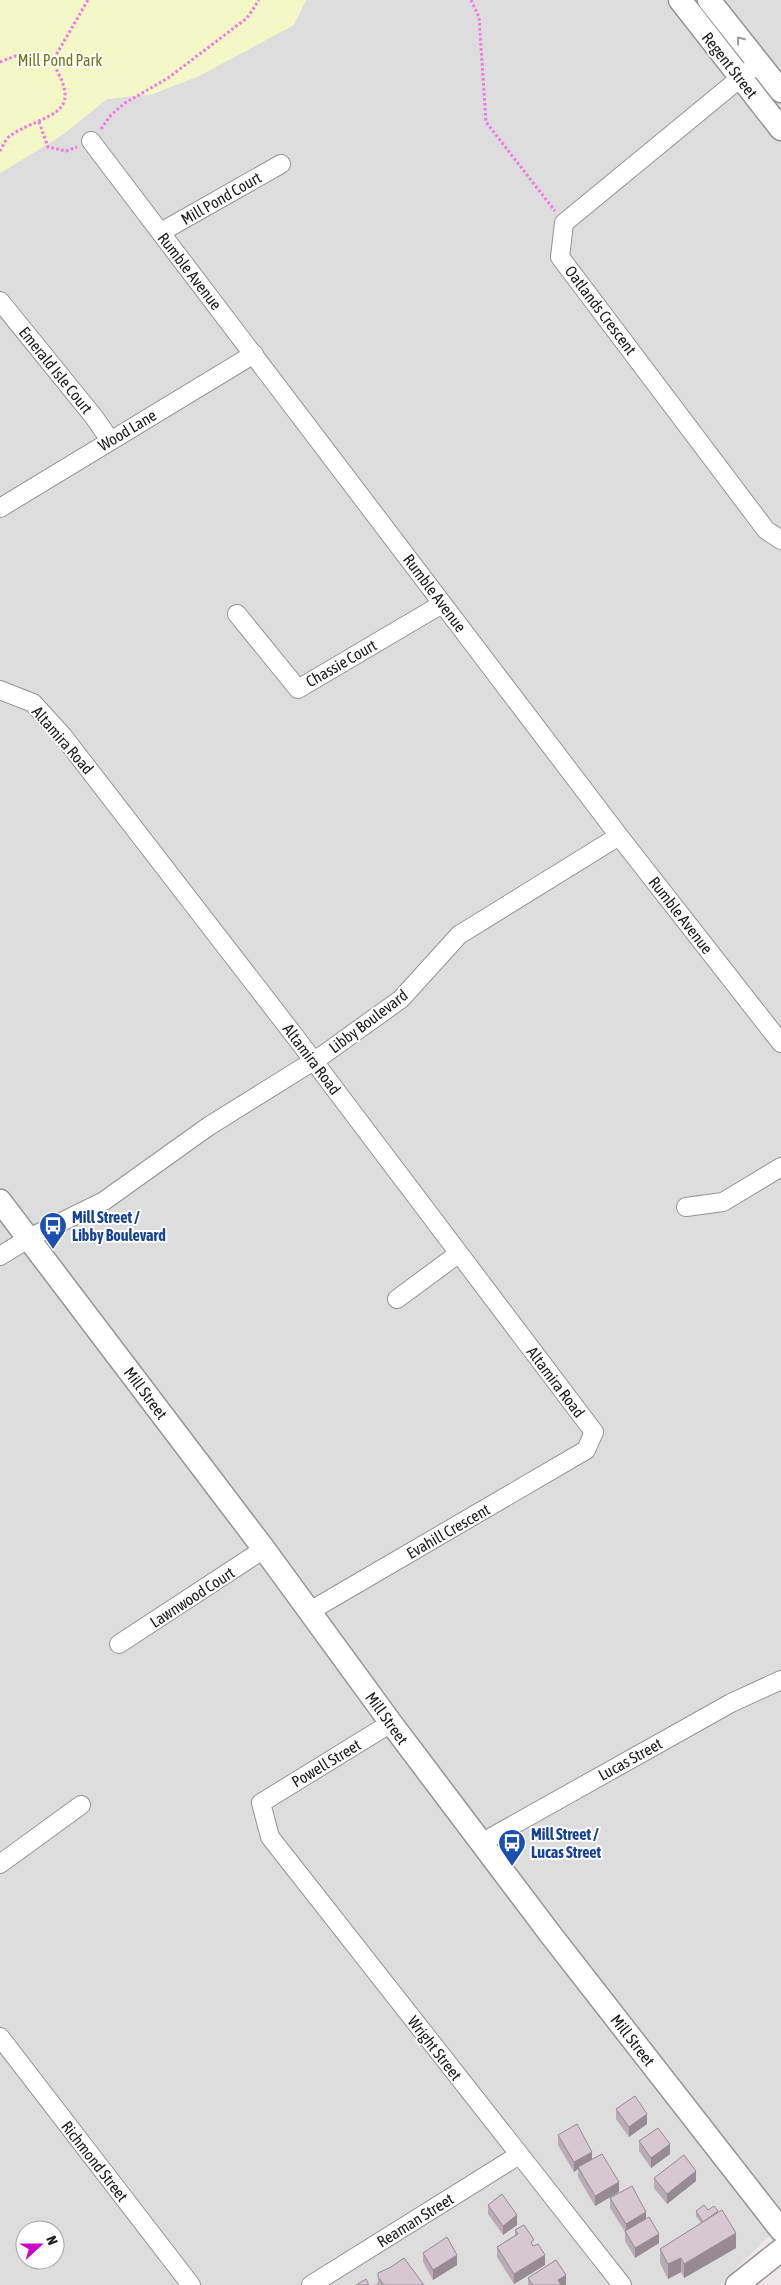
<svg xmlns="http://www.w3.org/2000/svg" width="781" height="2285" font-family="'Asap Condensed',sans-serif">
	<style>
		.residential { fill: #deddde; fill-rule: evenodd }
		.park { fill: #f3f8c6 }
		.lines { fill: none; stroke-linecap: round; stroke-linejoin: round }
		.minor-casing { stroke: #949494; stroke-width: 20 }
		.tertiary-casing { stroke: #949494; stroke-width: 25 }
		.path { stroke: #f672e6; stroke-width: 3; stroke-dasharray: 2.5 2.5; stroke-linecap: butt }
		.minor { stroke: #fff; stroke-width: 18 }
		.tertiary { stroke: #fff; stroke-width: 22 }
		.wall { fill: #b9abb3 }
		.shaded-wall { fill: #968b92 }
		.building { fill: #d7c7d0; stroke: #968b92 }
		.oneway { stroke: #9b9b9b }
		.labels { text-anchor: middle; stroke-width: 4; stroke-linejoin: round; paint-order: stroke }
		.park-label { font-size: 16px; fill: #6d790f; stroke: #fff }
		.street-label { font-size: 16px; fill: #202020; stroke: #fff }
		.transit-label { font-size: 16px; font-weight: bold; fill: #164399; stroke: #fff; text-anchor: start }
	</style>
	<rect width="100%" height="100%" fill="#f0e7ea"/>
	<path class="residential" d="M 306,0 L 781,0 L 781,2229 L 769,2236 L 720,2285 L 0,2285 L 0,173 L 61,136 L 107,99 L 153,94 L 294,25 ZM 25,2230 L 55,2230 L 55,2260 L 25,2260 Z"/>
	<path class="park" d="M 0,0 L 306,0 L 294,25 L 199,76 L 153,94 L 107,99 L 61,136 L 0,173 Z"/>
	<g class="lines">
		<defs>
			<g id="minor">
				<path d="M 750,70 L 564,223 L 560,257 L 766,530 L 781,540"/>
				<path d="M 91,141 L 619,836 L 781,1043"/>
				<path d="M 161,232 L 281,164"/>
				<path d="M 0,301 L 94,417 L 110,440"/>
				<path d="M 0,508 L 254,354"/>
				<path d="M 237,614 L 298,689 L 442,604"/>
				<path d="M 0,690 L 33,703 L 63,736 L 297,1039 L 594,1432 L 586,1450 L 310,1611"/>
				<path d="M 686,1207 L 723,1202 L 781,1167"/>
				<path d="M 0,1256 L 29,1238 L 104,1201 L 209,1126 L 323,1055 L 401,999 L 459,935 L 619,836"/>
				<path d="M 397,1299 L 458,1254"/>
				<path d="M 119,1644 L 264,1549"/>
				<path d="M 391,1723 L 261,1803 L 270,1837 L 622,2285"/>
				<path d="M 481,1843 L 731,1703 L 781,1680"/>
				<path d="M 0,1864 L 81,1805"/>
				<path d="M 0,2037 L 191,2285"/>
				<path d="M 311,2285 L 519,2155"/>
			</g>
			<g id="tertiary">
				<path d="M 680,0 L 781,129"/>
				<path d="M 709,0 L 781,91"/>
				<path d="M 0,1201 L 264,1549 L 391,1723 L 551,1935 L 781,2230"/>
				<path d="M 737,2285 L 781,2250"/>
			</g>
		</defs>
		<use href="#minor" class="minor-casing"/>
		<use href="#tertiary" class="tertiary-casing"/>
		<g class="path">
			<path d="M 471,0 L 479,17 L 486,122 L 555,211"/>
			<path d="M 0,62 L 15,56 L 52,62"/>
			<path d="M 39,122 L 48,147 L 66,151 L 77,147"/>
			<path d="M 101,129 L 111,115 L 125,103 L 168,78 L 247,18 L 259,0"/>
			<path d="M 0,151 C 3,146 6,138 11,135 C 47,112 86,117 52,62 L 88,0"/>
		</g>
		<use href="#minor" class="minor"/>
		<use href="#tertiary" class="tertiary"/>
	</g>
	<g class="wall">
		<path d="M 616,2109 L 647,2124 L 629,2137 L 616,2119 Z"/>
		<path d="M 558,2135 L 592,2160 L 619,2192 L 595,2206 L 578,2177 L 578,2169 L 574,2172 L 558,2145 Z"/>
		<path d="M 639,2141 L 670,2154 L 651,2168 L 639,2151 Z"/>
		<path d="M 654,2178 L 696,2181 L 667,2204 L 654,2188 Z"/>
		<path d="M 610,2198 L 646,2218 L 659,2243 L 635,2258 L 625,2241 L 625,2232 L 610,2208 Z"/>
		<path d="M 488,2205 L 517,2225 L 503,2235 L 488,2214 Z"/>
		<path d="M 708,2210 L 718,2212 L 736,2248 L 684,2278 L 681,2272 L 668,2279 L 660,2263 L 660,2249 L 701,2223 L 696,2216 L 696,2211 Z"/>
		<path d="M 515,2230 L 534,2246 L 545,2265 L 514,2284 L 497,2257 L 497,2247 L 515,2235 Z"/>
		<path d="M 423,2253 L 457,2265 L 433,2280 L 423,2262 Z"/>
		<path d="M 378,2277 L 424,2285 L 374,2285 L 378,2283 Z"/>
		<path d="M 528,2278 L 566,2285 L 528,2285 Z"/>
	</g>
	<g class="shaded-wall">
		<path d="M 647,2114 L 647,2124 L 629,2137 L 629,2127 Z"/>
		<path d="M 670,2144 L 670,2154 L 651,2168 L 651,2158 Z"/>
		<path d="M 592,2152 L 592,2162 L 578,2167 L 578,2169 L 574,2172 L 574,2162 Z"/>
		<path d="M 696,2171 L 696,2181 L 667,2204 L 667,2194 Z"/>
		<path d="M 619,2182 L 619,2192 L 595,2206 L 595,2196 Z"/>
		<path d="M 646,2212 L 646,2222 L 626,2234 L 626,2224 Z"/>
		<path d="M 517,2215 L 517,2225 L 503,2235 L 503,2226 Z"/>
		<path d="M 736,2233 L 736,2248 L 684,2278 L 684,2264 Z"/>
		<path d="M 659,2234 L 659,2243 L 635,2258 L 635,2248 Z"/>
		<path d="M 457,2255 L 457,2265 L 433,2280 L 433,2270 Z"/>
		<path d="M 545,2255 L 545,2265 L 514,2284 L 514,2274 Z"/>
		<path d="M 681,2258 L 681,2272 L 668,2279 L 668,2264 Z"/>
		<path d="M 566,2275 L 566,2285 L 558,2285 L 558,2280 Z"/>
	</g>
	<g class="building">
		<path d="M 635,2096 L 647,2114 L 629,2127 L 616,2109 Z"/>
		<path d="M 577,2124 L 592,2152 L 574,2162 L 558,2135 Z"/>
		<path d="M 658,2128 L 670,2144 L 651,2158 L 639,2141 Z"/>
		<path d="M 602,2154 L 619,2182 L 595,2196 L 578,2167 Z"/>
		<path d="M 684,2155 L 696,2171 L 667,2194 L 654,2178 Z"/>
		<path d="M 632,2186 L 646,2212 L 626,2224 L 610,2198 Z"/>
		<path d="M 502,2194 L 517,2215 L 503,2226 L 488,2205 Z"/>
		<path d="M 704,2205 L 708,2210 L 714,2206 L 718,2211 L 703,2222 L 696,2211 Z"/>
		<path d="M 722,2210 L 736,2233 L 684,2264 L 681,2258 L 668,2264 L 660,2249 Z"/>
		<path d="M 649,2217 L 659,2234 L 635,2248 L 625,2231 Z"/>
		<path d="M 524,2225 L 534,2240 L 531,2242 L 533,2246 L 538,2244 L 545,2255 L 514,2274 L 497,2247 L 518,2234 L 515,2230 Z"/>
		<path d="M 447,2237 L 457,2255 L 433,2270 L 423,2253 Z"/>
		<path d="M 404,2258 L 424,2285 L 384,2285 L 378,2277 L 378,2273 L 391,2267 Z"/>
		<path d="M 556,2260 L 566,2275 L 558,2280 L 561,2285 L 533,2285 L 528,2278 Z"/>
		<path d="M 366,2279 L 369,2285 L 356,2285 Z"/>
	</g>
	<defs><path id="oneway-chevron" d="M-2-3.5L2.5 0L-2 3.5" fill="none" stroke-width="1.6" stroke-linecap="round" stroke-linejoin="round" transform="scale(1.25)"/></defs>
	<use class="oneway" href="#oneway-chevron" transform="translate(740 40) rotate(-128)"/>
	<defs>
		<symbol id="bus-pin" viewBox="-11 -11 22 30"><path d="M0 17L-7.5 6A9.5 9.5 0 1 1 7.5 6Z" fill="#1a4fb4" stroke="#fff"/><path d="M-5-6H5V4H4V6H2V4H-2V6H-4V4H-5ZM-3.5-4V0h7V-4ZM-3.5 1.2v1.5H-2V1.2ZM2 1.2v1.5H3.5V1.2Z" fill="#fff"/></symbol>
	</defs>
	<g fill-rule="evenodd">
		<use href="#bus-pin" x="37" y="1210" width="32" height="43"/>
		<use href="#bus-pin" x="496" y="1827" width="32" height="43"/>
	</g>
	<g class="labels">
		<g class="park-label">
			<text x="60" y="66">Mill Pond Park</text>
		</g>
		<g class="street-label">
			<text transform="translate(730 65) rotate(52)" y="6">Regent Street</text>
			<text transform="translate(221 198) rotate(-30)" y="6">Mill Pond Court</text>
			<text transform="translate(190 271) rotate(52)" y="6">Rumble Avenue</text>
			<text transform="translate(601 310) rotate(53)" y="6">Oatlands Crescent</text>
			<text transform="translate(56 370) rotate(51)" y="6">Emerald Isle Court</text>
			<text transform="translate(127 430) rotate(-31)" y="6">Wood Lane</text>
			<text transform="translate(435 593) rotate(53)" y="6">Rumble Avenue</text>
			<text transform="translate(341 663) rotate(-30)" y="6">Chassie Court</text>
			<text transform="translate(63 740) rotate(49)" y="6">Altamira Road</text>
			<text transform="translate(681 915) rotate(52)" y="6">Rumble Avenue</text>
			<text transform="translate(368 1021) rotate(-37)" y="6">Libby Boulevard</text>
			<text transform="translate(312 1059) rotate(53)" y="6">Altamira Road</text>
			<text transform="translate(556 1382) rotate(53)" y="6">Altamira Road</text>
			<text transform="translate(146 1393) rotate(53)" y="6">Mill Street</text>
			<text transform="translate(448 1531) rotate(-30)" y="6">Evahill Crescent</text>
			<text transform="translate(192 1597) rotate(-33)" y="6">Lawnwood Court</text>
			<text transform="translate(387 1718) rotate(54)" y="6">Mill Street</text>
			<text transform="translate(630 1759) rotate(-29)" y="6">Lucas Street</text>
			<text transform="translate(326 1763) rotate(-31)" y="6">Powell Street</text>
			<text transform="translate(633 2040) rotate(52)" y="6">Mill Street</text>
			<text transform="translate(435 2048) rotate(52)" y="6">Wright Street</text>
			<text transform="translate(95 2161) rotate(52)" y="6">Richmond Street</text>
			<text transform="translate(415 2220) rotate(-32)" y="6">Reaman Street</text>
		</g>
		<g class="transit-label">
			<text x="72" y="1223">Mill Street /<tspan x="72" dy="18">Libby Boulevard</tspan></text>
			<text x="531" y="1840">Mill Street /<tspan x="531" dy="18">Lucas Street</tspan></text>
		</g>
	</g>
	<g transform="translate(40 2245) rotate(69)"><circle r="24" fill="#ffffff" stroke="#a6a6a6"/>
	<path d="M0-4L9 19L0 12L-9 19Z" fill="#cb05c7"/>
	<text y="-8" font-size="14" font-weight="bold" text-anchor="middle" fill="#202020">N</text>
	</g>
</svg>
